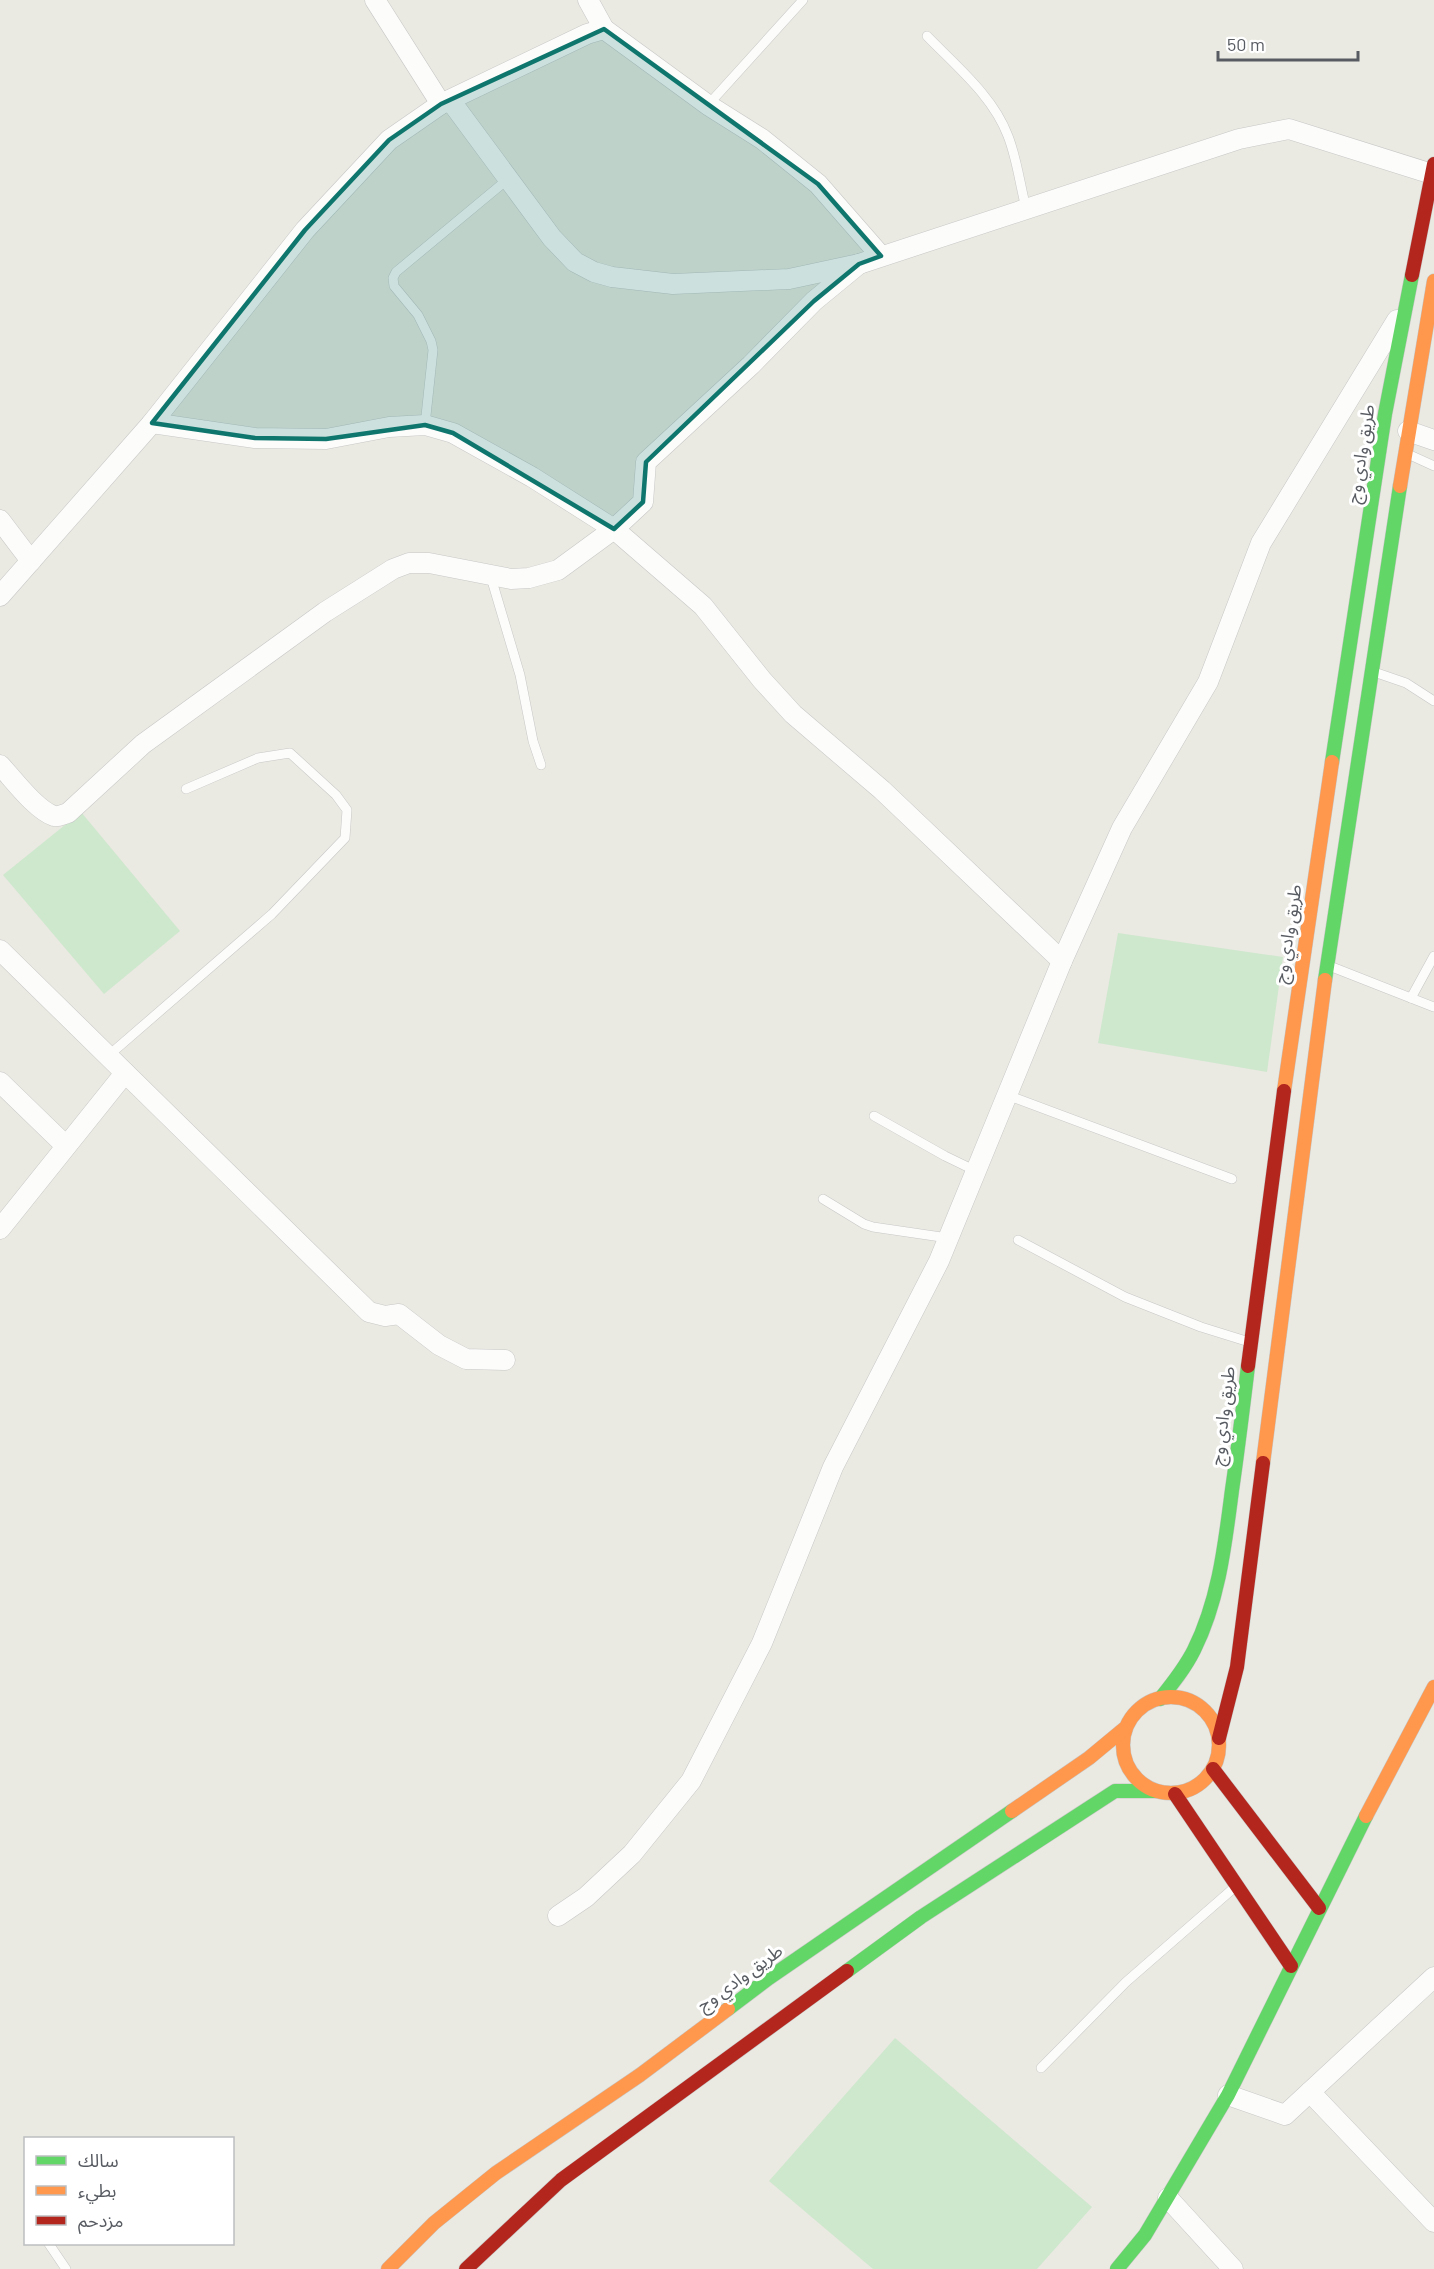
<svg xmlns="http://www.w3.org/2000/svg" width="1434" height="2269" font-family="Barlow,'Noto Sans Arabic',sans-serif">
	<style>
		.garden { fill: #cee8cd }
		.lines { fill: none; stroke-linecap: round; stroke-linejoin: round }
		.lane-casing { stroke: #c7c8c6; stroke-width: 10 }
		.street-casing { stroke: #c7c8c6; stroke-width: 21 }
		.fast-casing { stroke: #c6c6c5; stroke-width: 15 }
		.slow-casing { stroke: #c6c6c5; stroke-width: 15 }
		.jam-casing { stroke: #c6c6c5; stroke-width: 15 }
		.lane { stroke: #fcfcfb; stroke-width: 9 }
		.street { stroke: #fcfcfb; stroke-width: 20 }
		.fast { stroke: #63d668; stroke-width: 14 }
		.slow { stroke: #ff974d; stroke-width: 14 }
		.jam { stroke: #b3261e; stroke-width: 14 }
		.marked { fill: #0f766e; fill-opacity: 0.2; stroke: #0f766e; stroke-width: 4.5; stroke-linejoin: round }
		.labels { text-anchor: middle; stroke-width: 6; stroke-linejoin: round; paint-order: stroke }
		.street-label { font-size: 18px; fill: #585c62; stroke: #fff }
	</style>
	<rect width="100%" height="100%" fill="#eae9e2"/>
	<g class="garden">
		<path d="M 81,812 L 180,931 L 104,994 L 3,875 Z"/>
		<path d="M 1118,933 L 1283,957 L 1267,1072 L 1098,1043 Z"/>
		<path d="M 895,2038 L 1092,2207 L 1037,2269 L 873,2269 L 769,2181 Z"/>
	</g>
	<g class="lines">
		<defs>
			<g id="lane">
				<path d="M 927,36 C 956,66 993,96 1008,136 C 1017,159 1020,185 1026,208"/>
				<path d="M 708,105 L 803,0"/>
				<path d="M 425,425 L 433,350 L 431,341 L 418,315 L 394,286 L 393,278 L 396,272 L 508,179"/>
				<path d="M 1410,455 L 1434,466"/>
				<path d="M 490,574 L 520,675 L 533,741 L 541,765"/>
				<path d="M 1377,673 L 1406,683 L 1434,701"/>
				<path d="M 1332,967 L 1434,1007"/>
				<path d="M 1411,998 L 1434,956"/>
				<path d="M 108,1056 L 272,914 L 345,838 L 347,810 L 336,795 L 290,753 L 258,758 L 186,789"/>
				<path d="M 1007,1095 L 1232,1179"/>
				<path d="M 874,1116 L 945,1156 L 976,1171"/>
				<path d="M 823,1199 L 864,1224 L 873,1227 L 948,1238"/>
				<path d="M 1018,1240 L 1125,1297 L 1201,1327 L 1246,1341"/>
				<path d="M 1041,2068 L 1126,1982 L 1235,1887"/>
				<path d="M 49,2244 L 66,2269"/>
			</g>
			<g id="street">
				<path d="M 375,0 L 441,104"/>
				<path d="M 588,0 L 604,29"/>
				<path d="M 450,100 L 552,238 L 575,262 L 594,272 L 612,277 L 673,284 L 789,279 L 859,264 L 1239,139 L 1289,129 L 1432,174"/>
				<path d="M 152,423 L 255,438 L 326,439 L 389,427 L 425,425 L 453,433 L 532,477 L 614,529 L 703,606 L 762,680 L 793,714 L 882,790 L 1062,961"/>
				<path d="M 1408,431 L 1434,440"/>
				<path d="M 0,520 L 31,561"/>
				<path d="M 0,596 L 152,423 L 305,230 L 389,140 L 441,104 L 587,34 L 604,29 L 708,105 L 762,139 L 818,184 L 881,256"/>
				<path d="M 0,765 C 13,779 36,810 54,816 C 59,817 63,814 68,813 L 143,744 L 325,612 L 393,569 L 409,563 L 429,563 L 511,579 L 529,578 L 558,570 L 614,529 L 643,502 L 646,462 L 751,365 L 814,301 L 859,264"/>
				<path d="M 0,950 L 369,1312 L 385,1316 L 399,1314 L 439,1345 L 466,1359 L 505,1360"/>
				<path d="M 0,1082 L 66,1146"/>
				<path d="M 0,1229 L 125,1073"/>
				<path d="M 558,1916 L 586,1897 L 632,1854 L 691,1781 L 762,1643 L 833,1467 L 939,1261 L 1062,961 L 1122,828 L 1208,682 L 1261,543 L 1397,320"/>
				<path d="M 1310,2092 L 1434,2222"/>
				<path d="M 1228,2095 L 1285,2115 L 1434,1977"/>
				<path d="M 1168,2198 L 1233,2269"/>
			</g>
			<g id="fast">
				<path d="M 1332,762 L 1385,414 L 1412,275"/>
				<path d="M 1325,980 L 1400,486"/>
				<path d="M 1160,1699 C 1173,1683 1185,1668 1194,1650 C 1219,1600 1225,1544 1232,1490 C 1238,1449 1243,1407 1248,1366"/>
				<path d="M 847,1971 L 921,1917 L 1115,1791 L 1156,1791"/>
				<path d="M 728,2009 L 769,1978 L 1012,1811"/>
				<path d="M 1117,2269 L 1145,2235 L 1228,2095 L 1366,1816"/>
			</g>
			<g id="slow">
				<path d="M 1400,486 L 1434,281"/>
				<path d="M 1284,1091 L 1332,762"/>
				<path d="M 1263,1463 L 1325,980"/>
				<circle cx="1171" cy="1745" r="48"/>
				<path d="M 1012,1811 L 1089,1758 L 1124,1729"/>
				<path d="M 1366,1816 L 1434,1687"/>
				<path d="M 388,2269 L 434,2223 L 496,2173 L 640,2075 L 728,2009"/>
			</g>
			<g id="jam">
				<path d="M 1412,275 L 1434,164"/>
				<path d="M 1248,1366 L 1284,1091"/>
				<path d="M 1219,1738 L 1237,1667 L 1263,1463"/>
				<path d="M 1213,1769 L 1319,1908"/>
				<path d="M 1175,1794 L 1291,1966"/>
				<path d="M 466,2269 L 561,2180 L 847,1971"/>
			</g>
		</defs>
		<use href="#lane" class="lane-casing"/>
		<use href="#street" class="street-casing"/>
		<use href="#fast" class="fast-casing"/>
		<use href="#slow" class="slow-casing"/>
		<use href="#jam" class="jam-casing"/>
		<use href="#lane" class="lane"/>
		<use href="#street" class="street"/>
		<use href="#fast" class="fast"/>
		<use href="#slow" class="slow"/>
		<use href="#jam" class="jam"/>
	</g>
	<path class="marked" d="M 604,29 L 818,184 L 881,256 L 859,264 L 814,301 L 646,462 L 643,502 L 614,529 L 453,433 L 425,425 L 326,439 L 255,438 L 152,423 L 305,230 L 389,140 L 441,104 Z"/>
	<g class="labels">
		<g class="street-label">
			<text transform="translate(1361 454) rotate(-81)" y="6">طريق وادي وج</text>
			<text transform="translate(1288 934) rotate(-81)" y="6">طريق وادي وج</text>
			<text transform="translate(1223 1416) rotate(-83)" y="6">طريق وادي وج</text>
			<text transform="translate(740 1978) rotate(-36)" y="6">طريق وادي وج</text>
		</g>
	</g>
	<rect x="24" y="2137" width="210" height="108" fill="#ffffff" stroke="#bcbec0" stroke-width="1.5"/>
	<rect x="36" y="2156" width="30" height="9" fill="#63d668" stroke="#bcbec0" stroke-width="1.5"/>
	<text x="78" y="2167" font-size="18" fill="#585c62">سالك</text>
	<rect x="36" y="2186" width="30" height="9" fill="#ff974d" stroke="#bcbec0" stroke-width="1.5"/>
	<text x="78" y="2197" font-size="18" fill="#585c62">بطيء</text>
	<rect x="36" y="2216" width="30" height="9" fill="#b3261e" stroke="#bcbec0" stroke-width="1.5"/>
	<text x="78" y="2227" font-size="18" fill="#585c62">مزدحم</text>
	<path d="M1218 51v9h140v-9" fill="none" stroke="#585c62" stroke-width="3"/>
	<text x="1227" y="51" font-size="18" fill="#585c62" stroke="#ffffff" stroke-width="4.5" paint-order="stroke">50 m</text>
</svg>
